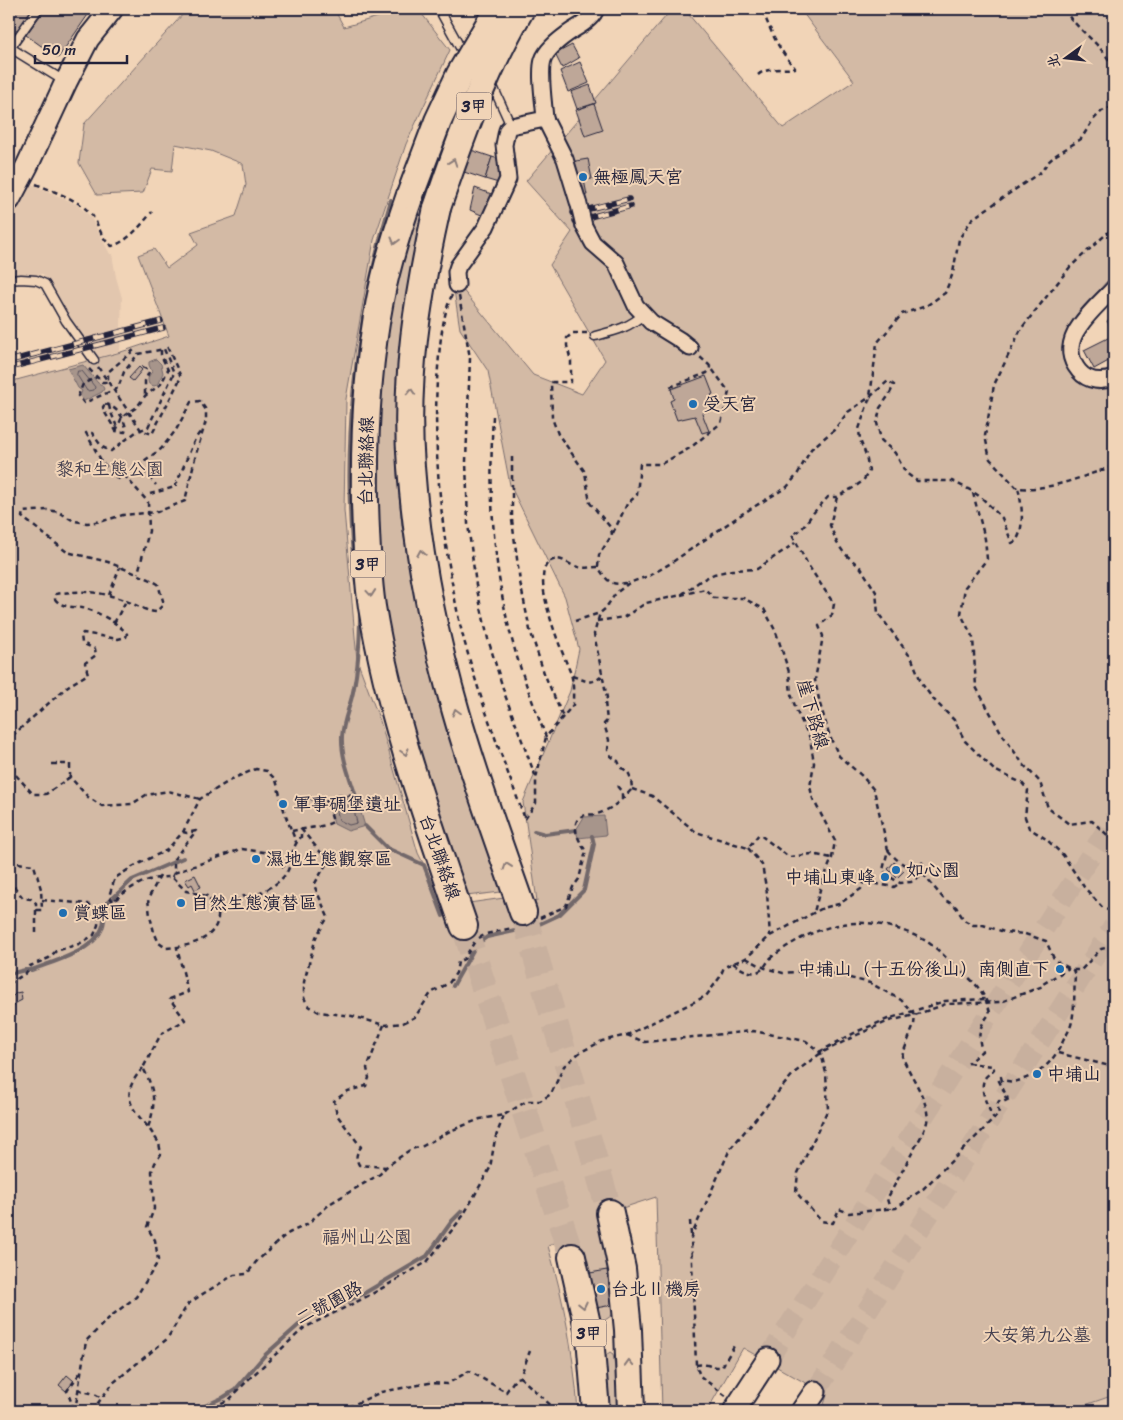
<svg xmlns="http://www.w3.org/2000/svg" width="1123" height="1420" font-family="Sriracha,'LXGW WenKai TC',sans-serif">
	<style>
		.built { fill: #e2c6ae }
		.green { fill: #d3baa5; stroke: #7a6e70 }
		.water { fill: #a7958b; stroke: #72676b }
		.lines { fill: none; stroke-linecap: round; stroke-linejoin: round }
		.shore { stroke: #57505b; stroke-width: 1 }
		.stream { stroke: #72676b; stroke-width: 4 }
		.building { fill: #bea798; stroke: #22223b }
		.secondary-tunnel { stroke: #c8b09e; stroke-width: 21; stroke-dasharray: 21 11; stroke-linecap: butt }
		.highway-tunnel { stroke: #c8b09e; stroke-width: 26; stroke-dasharray: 26 13; stroke-linecap: butt }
		.lane-casing { stroke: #22223b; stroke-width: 11 }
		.street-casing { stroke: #22223b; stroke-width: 19 }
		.secondary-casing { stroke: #22223b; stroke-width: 25 }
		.highway-casing { stroke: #22223b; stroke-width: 30 }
		.path { stroke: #22223b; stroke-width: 2.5; stroke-dasharray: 5 4; stroke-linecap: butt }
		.lane { stroke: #f1d4b7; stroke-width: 8 }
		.street { stroke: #f1d4b7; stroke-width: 15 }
		.secondary { stroke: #f1d4b7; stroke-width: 21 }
		.highway { stroke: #f1d4b7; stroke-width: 26 }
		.rail-casing { stroke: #22223b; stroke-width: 5.5 }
		.rail { stroke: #f1d4b7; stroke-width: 4; stroke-dasharray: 11; stroke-linecap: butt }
		.street-bridge-casing { stroke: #22223b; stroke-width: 19; stroke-linecap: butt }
		.highway-bridge-casing { stroke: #22223b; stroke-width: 30; stroke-linecap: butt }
		.street-bridge { stroke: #f1d4b7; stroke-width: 15 }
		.highway-bridge { stroke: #f1d4b7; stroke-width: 26 }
		.oneway { stroke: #8a7b79 }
		.poi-dot { fill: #1f6fb2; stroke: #f1d4b7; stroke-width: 2 }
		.labels { text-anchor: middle; stroke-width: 4; stroke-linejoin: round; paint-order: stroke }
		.shield { fill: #f1d4b7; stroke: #605760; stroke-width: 1 }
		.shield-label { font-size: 16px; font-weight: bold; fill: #22223b }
		.poi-label { font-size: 18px; fill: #22223b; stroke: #f1d4b7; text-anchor: start }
		.street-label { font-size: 18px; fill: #22223b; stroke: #f1d4b7 }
		.park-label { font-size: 18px; fill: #454050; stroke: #f1d4b7 }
	</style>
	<rect width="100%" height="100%" fill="#f1d4b7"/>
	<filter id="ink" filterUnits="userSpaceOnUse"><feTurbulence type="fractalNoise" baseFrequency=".02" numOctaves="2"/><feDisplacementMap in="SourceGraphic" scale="10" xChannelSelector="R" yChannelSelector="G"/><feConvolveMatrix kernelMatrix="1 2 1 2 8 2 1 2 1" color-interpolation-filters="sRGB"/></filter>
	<g filter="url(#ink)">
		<g class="built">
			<path d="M 31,184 L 76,204 L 90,216 L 110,254 L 112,254 L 116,277 L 122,298 L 120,351 L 97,358 L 60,307 L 43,274 L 9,277 L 9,222 Z"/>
			<path d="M 1114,1395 L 1114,1411 L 1068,1411 L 1083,1405 Z"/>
		</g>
		<g class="green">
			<path d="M 194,9 L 334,9 L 344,27 L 405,9 L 418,9 L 450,50 L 406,144 L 374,240 L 346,399 L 344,510 L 357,660 L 380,721 L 418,853 L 456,929 L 469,903 L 504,898 L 508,910 L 537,901 L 523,802 L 570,691 L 579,649 L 565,597 L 510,485 L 488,371 L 460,329 L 452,277 L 533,375 L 582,394 L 605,360 L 550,265 L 572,232 L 526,181 L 672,9 L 684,9 L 783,128 L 854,81 L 800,9 L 1114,9 L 1114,273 L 1073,320 L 1064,344 L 1068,368 L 1075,378 L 1084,385 L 1098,390 L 1114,386 L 1114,1395 L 1068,1411 L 822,1411 L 827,1395 L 743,1348 L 707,1411 L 662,1411 L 656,1197 L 601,1215 L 616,1310 L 611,1316 L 605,1320 L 598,1318 L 572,1236 L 548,1246 C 564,1300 574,1356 578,1411 L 9,1411 L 9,1097 L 13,1095 L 9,1085 L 9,382 L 121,352 L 169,336 L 138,255 L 154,249 L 167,268 L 198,245 L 191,232 L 236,216 L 246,185 L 243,164 L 211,151 L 175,144 L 172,171 L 152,169 L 143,193 L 97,195 L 79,163 L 84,124 L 184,13 Z"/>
			<path d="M 419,202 L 429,206 L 419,237 L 400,343 L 396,436 L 397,475 L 402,526 L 419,620 L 488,843 L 501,892 L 466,896 C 438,813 410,729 392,642 C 374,548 371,440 385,345 C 393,297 405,249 419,202 Z"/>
			<path d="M 610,1352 L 613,1354 L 621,1411 L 608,1411 L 606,1362 L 606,1355 Z"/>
		</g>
		<g class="water">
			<path d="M 156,359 L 161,364 L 163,373 L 157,385 L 154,386 L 149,384 C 147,379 148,376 152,372 L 149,365 L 149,362 Z"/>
			<path d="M 83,365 L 98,383 L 102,385 L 104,389 L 102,392 L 84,401 L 80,396 L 82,391 L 78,388 L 68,369 Z"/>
			<path d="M 357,800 L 365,826 L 348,831 L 334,824 L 328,802 Z"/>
			<path d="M 604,816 L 606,835 L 578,838 L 576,830 L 584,817 Z"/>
		</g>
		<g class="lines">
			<g class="shore">
				<path d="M 78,371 L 82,371 L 95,387 L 94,390 L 87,391 L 77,375 Z"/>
				<path d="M 353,806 L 357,823 L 349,825 L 339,820 L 336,807 Z"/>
			</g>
			<g class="stream">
				<path d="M 356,583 C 340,454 354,323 391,200"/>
				<path d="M 311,798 L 320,803 L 328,802"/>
				<path d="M 357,800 C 351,780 341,758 342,737 C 343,721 350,707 353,692 C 359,665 360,639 360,612"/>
				<path d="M 365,826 L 387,848 L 424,865 L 443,916"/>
				<path d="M 534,831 L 545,834 L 576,830"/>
				<path d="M 113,898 L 132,880 L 183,858"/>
				<path d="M 101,909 L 110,900"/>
				<path d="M 9,974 L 25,970 L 32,970 C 56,960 106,949 104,916"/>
				<path d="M 453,986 L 476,945 L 487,937 L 533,927 L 559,915 L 584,890 L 594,844 L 592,836"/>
				<path d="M 194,1411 L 224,1397 L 235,1390 L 264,1356 L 302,1322 L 363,1294 L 427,1256 L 452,1221 L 462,1211"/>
			</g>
		</g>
		<g class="building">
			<path d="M 9,9 L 33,9 L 17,34 L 9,28 Z"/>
			<path d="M 45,9 L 92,9 L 58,58 L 26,35 Z"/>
			<path d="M 572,45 L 579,58 L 562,68 L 555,54 Z"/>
			<path d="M 580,62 L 589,83 L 568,92 L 560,71 Z"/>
			<path d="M 590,85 L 596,103 L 577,109 L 571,92 Z"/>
			<path d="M 594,104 L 603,130 L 585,136 L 576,110 Z"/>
			<path d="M 471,150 L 492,157 L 485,179 L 464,172 Z"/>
			<path d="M 492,157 L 502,160 L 502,184 L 485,179 Z"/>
			<path d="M 588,159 L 592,179 L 584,180 L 587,195 L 578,196 L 570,162 Z"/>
			<path d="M 475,188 L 497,196 L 486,217 L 470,210 Z"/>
			<path d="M 1114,316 L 1114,334 L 1107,321 Z"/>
			<path d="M 1114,335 L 1114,358 L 1094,369 L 1084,350 Z"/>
			<path d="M 139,367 L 142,370 L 133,381 L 129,378 Z"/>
			<path d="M 706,376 L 713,394 L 711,395 L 716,408 L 702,413 L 709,431 L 702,433 L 695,416 L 677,420 L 670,401 L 674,399 L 671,389 Z"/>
			<path d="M 894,862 L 904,871 L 897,878 L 888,869 Z"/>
			<path d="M 195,875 L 201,887 L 195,890 L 192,884 L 189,886 L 185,880 Z"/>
			<path d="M 21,992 L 22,1000 L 16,1003 L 13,1008 L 9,1006 L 9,1000 L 16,993 Z"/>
			<path d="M 607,1270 L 612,1305 L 596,1308 L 590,1273 Z"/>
			<path d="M 67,1375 L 74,1381 L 66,1391 L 59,1385 Z"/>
		</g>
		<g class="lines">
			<g class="secondary-tunnel">
				<path d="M 768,1359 L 1114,819"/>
				<path d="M 815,1392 L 1114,926"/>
			</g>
			<g class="highway-tunnel">
				<path d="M 523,912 L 610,1213"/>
				<path d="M 464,926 L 572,1257"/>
			</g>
			<defs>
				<g id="lane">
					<path d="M 439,9 L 462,51 L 466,55"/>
					<path d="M 9,47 L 64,81"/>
					<path d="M 11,47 L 38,9"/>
					<path d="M 491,82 L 511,126"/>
					<path d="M 9,280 L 21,279 L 36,280 L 45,284 L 66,321 L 94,360"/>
					<path d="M 595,336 C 614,331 629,328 644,314"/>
				</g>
				<g id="street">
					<path d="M 545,119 L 565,159 L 579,205"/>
					<path d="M 584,226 L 593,243 L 616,263 L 636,306 L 651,322 L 680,340 L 690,348"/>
					<path d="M 457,285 L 456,272 L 458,266 L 486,227 L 508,179 L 504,145 L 507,130 L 511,126 L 545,119 C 544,104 539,73 543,60 C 547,48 564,36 573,30 C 582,25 593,18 596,9"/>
					<path d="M 1114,288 C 1095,309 1053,340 1079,371 C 1088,382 1102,382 1114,378"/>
				</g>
				<g id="secondary">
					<path d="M 9,200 L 27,166 L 66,82 L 88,39 L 112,9"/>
					<path d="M 734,1411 L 768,1359"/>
					<path d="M 802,1411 L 815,1392"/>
				</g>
				<g id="highway">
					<path d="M 410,195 C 398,229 387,264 380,300 C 367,367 364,434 365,502 C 366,537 367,573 372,607 C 390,717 428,821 464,926"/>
					<path d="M 437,208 C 418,293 404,380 411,467 C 417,549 433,632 456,712 C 475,779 500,846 523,912"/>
					<path d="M 610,1213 L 622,1269 L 628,1330 L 631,1411"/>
					<path d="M 572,1257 L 590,1337 L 596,1411"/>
				</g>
			</defs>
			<use href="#lane" class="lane-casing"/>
			<use href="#street" class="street-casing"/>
			<use href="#secondary" class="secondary-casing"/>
			<use href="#highway" class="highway-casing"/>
			<g class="path">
				<path d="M 1064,9 C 1076,29 1099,42 1110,62 C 1113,67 1113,73 1114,78"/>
				<path d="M 758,75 C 767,67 783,70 795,68 C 778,49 771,32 762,9"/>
				<path d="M 36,184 C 54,192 78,199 91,214 C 99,223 100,239 112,246 C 129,241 141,225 152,212"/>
				<path d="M 452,295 C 441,317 439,356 437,380 C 434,442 439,504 449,565 C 454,593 458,621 466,647 C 482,706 504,762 525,819"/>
				<path d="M 459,296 L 470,358 L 466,461 L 468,524 L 476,585 L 488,639 L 505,695 L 536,778"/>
				<path d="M 587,333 L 573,333 L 567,338 L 567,346 L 571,361 L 571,382 L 551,382 L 552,418 L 558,434 L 585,472 L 590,503 L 611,528 L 612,535 L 599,555 L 598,567 C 607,580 609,586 626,583"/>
				<path d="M 98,367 L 141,430 L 152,434 L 181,377 L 166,344"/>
				<path d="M 142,367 L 147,369 L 149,372 L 145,381 L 145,396"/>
				<path d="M 89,369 L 102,382 L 108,382 L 108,372 L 134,350"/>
				<path d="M 670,387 L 707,373 L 709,371 L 710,367"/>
				<path d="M 105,404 C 117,407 124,417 126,429 L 125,432 L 116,431 L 104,411 L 103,407 Z"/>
				<path d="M 109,405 L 110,410 L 117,427"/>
				<path d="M 493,416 C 489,489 492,561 510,632 C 519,668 533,703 546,737"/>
				<path d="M 116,431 L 122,417 L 137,407 L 145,396 L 161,384 L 168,370 L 161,355 L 161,349"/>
				<path d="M 512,457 L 512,520 L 520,582 L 530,630 L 544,673 L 563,717"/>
				<path d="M 143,470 L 156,485"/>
				<path d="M 124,475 L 148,502 L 149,531 L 138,573"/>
				<path d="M 1017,488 L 990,459 L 985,436 L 994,385 L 1021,329 L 1070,267 L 1114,227"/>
				<path d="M 973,493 L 985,539 L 987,559 L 965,587 L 961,614 L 973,638 L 976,687 L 1002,734 L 1023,764 L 1040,782 L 1048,808 L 1069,824 L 1092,821 L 1114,841"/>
				<path d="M 150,494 L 175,487 L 195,439 L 201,431"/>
				<path d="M 837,497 L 830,525 L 837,543 L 844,553 L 861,568 L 876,592 L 878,613 L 912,659 L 922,684 L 933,699 L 954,720 L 965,741 L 994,770 L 1022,783 L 1028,790 L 1025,817 L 1029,828 L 1046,839 L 1063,855 L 1084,887 L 1102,907 L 1114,913"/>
				<path d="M 613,533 L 627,504 L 637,495 L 640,464 L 661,464 L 690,448 L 721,423 L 729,392 L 709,365 L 700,357"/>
				<path d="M 109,595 L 120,567"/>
				<path d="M 681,595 L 705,589 L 714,598 L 743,598 L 764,609 L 776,632 L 789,672 L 791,694 L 797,712 L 810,738 L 814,763 L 810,787 L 813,799 L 835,841 L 832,858 L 821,886 L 814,912"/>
				<path d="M 575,621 L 600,613"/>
				<path d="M 597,621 L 624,617 L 646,603 L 681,595 L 700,581 L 714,574 L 732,570 L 757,569 L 795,543"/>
				<path d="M 114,623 L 126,601"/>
				<path d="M 572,676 C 585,680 591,686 602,676"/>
				<path d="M 52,764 L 70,764 L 70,777 L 88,797 L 102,806 L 132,804 L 146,795 L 168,791 L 200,799"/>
				<path d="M 70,777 L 46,794 L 33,794 L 14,773 L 12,736 L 68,686 L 88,674 L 85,663 L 96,655 L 95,649 L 82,643 L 81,635 L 83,633 L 118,639 L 126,637 L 127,634 C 121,625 98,612 87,609 C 76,606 62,609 55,599 L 56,594 C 82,590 101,591 126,601 C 137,605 145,611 156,612 L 164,604 L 158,584 L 149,579 L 108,562 L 67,552 L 22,517 L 23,512 L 47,510 L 59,512 L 74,521 L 87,523 L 103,521 L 123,515 L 157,512 L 185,501 L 196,454 L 206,421 L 206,410 L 200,401 L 191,402 L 176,430 L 161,449 L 118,479 L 102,462 L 86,433 L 92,433 L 102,447 L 111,451 L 136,432 L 148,427 L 174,373 L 164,349 L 138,354 L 124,372 L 118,388 L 84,403 L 78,396 L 83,384 L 97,377"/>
				<path d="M 617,786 L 622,792 L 622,798"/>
				<path d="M 632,789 L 652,796 L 696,832 L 748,848 L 759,834 L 789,857 L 812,854 L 832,858"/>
				<path d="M 334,801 L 337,794 C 344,798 352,798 352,789"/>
				<path d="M 525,819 L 536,803 L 536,778 L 546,737 L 573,705 C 573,695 574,683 571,674 C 564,656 525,568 553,560 C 562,557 567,564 575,566 C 582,569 590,567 598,567"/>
				<path d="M 301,829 L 328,861 L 314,885 L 328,917 L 316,937 L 304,982 L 304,998 L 309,1006 L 319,1012 L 352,1016 L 384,1025 L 403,1023 L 415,1017 L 431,993 L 449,983 L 456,973 L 458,962 L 464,959 L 475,941"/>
				<path d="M 292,831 C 305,828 321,828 333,822 L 327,801 L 351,800"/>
				<path d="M 748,848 L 762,865 L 767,893 L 770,936"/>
				<path d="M 888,850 C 898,863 909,868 923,874"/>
				<path d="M 9,862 L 34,865 L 41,889 L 42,910 L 36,910 L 36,903 L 31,899 L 23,898 L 13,885 L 9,885"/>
				<path d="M 915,870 L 923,862"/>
				<path d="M 174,873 L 242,849 L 276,854 L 286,871"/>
				<path d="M 160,876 L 148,899 L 150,916 L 154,932 L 159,943 L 166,948 C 188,947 221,939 218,911 L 244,896 L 253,897 C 264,891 282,883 288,870 C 293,858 291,847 301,837 L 301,829"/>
				<path d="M 172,877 L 174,873 L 174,859 L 196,831 L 187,833 L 183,832"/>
				<path d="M 868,879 L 871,883 L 894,887 L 900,883"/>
				<path d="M 42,900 L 88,904 L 99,914"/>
				<path d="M 113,901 L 109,896 L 115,878 L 134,866 L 167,850 L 183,832 L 200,799 L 234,778 L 256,769 L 267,771 L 276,780 L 285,814 L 296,842"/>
				<path d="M 36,910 L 36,936"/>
				<path d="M 540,918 L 566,906 L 573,887 L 579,879 L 586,851 C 579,842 567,820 585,815 C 589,814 593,815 597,814 C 611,810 623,799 632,789 C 631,779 631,771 621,768 L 618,761 L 611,756 L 608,750 L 609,740 L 604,724 L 607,721 L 605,702 L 607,698 L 594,634 L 600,613 L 605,609 L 616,593 L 629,583 L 651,575 L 671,563 L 742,514 L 787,487 L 797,475 L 811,449 L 834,430 L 848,412 L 870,397 L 888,381 L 894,385 L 889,395 L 880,408 L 877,423 L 881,440 L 895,453 L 906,473 L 917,481 L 952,481 L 972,491 L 983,499 L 1002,518 L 1012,543 L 1016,541 C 1025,528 1022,503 1018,488 C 1051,491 1083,476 1114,466"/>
				<path d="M 479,938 L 486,934 L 512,928"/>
				<path d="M 746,958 L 765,968 L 783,973 L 818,970 L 870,983 L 901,1000 L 915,1015 L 914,1025 L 902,1056 C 909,1074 931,1103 927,1122 C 926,1126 924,1130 923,1133 L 887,1199 L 890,1209"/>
				<path d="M 733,963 C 740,968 748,974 757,972 C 766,969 766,961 773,956 C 792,942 814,930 838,925 C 868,919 898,926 926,941 C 936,947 946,958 955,966 C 972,980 985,990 990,1013 C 979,1027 977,1034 982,1051 L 968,1063"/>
				<path d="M 1073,970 L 1081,970 L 1101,949 L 1114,946"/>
				<path d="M 9,984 L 26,973 L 30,966 L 49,958 L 56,951 L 79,944 L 94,935 L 98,925 L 99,914 C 121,894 141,876 172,877 L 186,891 L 207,896 L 218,911"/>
				<path d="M 384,1025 L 367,1068 L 369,1078 L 366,1086 L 348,1091 L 334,1101 L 337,1115 L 361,1147 C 356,1154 355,1157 359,1165 L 386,1167"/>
				<path d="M 627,1035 L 645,1042 L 753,1031 L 806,1041 L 821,1053 L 826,1073 L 828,1109 L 798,1173 L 796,1192 L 821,1221 L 833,1223 L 839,1209 L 849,1213 L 896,1208 L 923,1189 L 994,1119 L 999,1113 L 997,1105 L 999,1101 L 1003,1102 L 1009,1099 L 1010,1097 L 1006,1098 L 1004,1094 L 1005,1093 L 998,1079 L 1001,1077 L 1002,1081 C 1008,1080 1012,1083 1017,1081 C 1041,1075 1054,1061 1064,1039 C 1067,1034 1071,1028 1072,1021 C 1075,1006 1074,990 1075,975 L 1073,970 L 1055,961 L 1046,941 L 1025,934 L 1004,932 L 983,925 L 973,925 L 964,920 L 956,907 L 943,898 L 923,874 L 911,882 L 900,883 L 887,875 L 883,870 L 888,850 L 874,790 L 862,776 L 839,756 L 830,737 L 820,704 L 815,680 L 823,636 L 819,626 L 832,615 L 834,604 L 808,565 L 792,534 C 802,531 803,527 809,519 C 814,511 822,504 828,497 L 837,497 L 853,488 L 863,481 L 869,471 L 866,455 L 860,440 L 859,429 L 870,397 L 877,343 L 902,314 L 926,306 L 945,293 L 953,273 L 959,239 L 972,219 L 1042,171 L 1047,163 L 1056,155 L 1081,139 L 1093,120 L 1102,111 L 1110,108 L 1114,101"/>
				<path d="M 819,1052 L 858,1031 L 888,1019 L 945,1001 L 986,999"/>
				<path d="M 1058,1053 L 1114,1067"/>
				<path d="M 968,1063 L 993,1066 L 994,1069 C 992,1072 987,1075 985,1078 C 978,1090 989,1109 994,1119"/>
				<path d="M 143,1068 C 121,1092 128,1105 148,1127"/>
				<path d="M 690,1221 L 691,1235"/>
				<path d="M 696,1365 C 706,1363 713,1368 722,1367 L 735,1344"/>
				<path d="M 520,1377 L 557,1411"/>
				<path d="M 78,1389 C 86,1393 94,1392 101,1398"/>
				<path d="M 726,1396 L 700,1376 L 696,1365 L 691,1237 L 730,1149 L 794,1073 L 821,1053 L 859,1034 L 889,1021 L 915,1015 L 946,1004 L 1001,1002 L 1043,986 L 1043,984 L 1069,968"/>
				<path d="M 74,1409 L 67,1391 L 80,1373"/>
				<path d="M 75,1411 L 86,1341 L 111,1316 L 136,1297 L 156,1265 L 158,1260 L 156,1246 L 155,1240 L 147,1227 L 154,1209 L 152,1171 L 155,1163 L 161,1154 L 159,1143 L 148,1127 C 157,1105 154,1088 143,1068 L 161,1034 L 185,1020 L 170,999 L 188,992 L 177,948"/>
				<path d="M 92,1411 L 113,1383 L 167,1339 L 188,1304 L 201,1295 L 234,1275 L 247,1274 L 256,1262 L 282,1238 L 289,1233 L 306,1225 L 331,1203 L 380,1174 L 386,1167 L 411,1149 L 423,1146 L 450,1131 L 480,1119 L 504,1115 L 527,1101 L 540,1101 L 551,1094 L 564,1066 L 579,1053 L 602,1041 L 627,1035 L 706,996 L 720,977 L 724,967 L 746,958 L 770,936 L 800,920 L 823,908 L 839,904 L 861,889 L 864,882 L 868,879"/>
				<path d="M 205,1411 L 230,1399 L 250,1378 L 304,1328 L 372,1294 L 427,1262 L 463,1216 L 490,1168 L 495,1139 L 504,1115"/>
				<path d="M 340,1411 L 381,1392 L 429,1383 L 447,1384 L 469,1371 L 506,1392 L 516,1378 L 520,1377 L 530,1351"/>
			</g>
			<use href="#lane" class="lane"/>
			<use href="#street" class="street"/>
			<use href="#secondary" class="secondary"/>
			<use href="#highway" class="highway"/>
			<defs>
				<g id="rail">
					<path d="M 573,213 L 629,199"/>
					<path d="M 575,221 L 631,206"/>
					<path d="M 9,361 L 161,321"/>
					<path d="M 9,368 L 163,328"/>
				</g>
			</defs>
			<use href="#rail" class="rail-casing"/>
			<use href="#rail" class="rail"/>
			<defs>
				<path id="street-bridge" d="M 579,205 L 584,226"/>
				<g id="highway-bridge">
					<path d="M 410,195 L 438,121 L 460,74 L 498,9"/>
					<path d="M 437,208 C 460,140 484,72 521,9"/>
				</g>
			</defs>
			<use href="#street-bridge" class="street-bridge-casing"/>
			<use href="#highway-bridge" class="highway-bridge-casing"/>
			<use href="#street-bridge" class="street-bridge"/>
			<use href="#highway-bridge" class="highway-bridge"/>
		</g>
		<defs><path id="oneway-chevron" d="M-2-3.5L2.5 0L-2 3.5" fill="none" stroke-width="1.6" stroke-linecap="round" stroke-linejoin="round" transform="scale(1.25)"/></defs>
		<g class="oneway">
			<use href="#oneway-chevron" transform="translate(453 162) rotate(-71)"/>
			<use href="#oneway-chevron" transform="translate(395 241) rotate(105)"/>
			<use href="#oneway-chevron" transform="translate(411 392) rotate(-87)"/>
			<use href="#oneway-chevron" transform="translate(421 553) rotate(-100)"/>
			<use href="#oneway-chevron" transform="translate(371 593) rotate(85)"/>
			<use href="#oneway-chevron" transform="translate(456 712) rotate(-106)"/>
			<use href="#oneway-chevron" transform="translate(405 752) rotate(74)"/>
			<use href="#oneway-chevron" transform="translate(507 866) rotate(-109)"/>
			<use href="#oneway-chevron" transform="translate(583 1305) rotate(77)"/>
			<use href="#oneway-chevron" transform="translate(629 1363) rotate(-92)"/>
		</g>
	</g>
	<g class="poi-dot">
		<circle cx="583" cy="177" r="5"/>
		<circle cx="693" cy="404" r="5"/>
		<circle cx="283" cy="804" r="5"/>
		<circle cx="256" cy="859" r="5"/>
		<circle cx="896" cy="870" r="5"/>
		<circle cx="885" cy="877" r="5"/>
		<circle cx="181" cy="903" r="5"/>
		<circle cx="63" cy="913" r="5"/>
		<circle cx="1060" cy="969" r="5"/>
		<circle cx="1037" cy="1074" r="5"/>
		<circle cx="601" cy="1289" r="5"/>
	</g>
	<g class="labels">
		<g class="shield">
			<rect x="456.5" y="92.5" width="35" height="27" rx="4"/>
			<rect x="350.5" y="550.5" width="35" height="27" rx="4"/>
			<rect x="571.5" y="1319.5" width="35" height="27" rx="4"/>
		</g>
		<g class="shield-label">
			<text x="474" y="112">3甲</text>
			<text x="368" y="570">3甲</text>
			<text x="589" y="1339">3甲</text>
		</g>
		<g class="poi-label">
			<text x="593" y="183">無極鳳天宮</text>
			<text x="703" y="410">受天宮</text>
			<text x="293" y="810">軍事碉堡遺址</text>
			<text x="266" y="865">濕地生態觀察區</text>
			<text x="906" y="876">如心園</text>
			<text x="875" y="883" text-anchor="end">中埔山東峰</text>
			<text x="191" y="909">自然生態演替區</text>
			<text x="73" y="919">賞蝶區</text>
			<text x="1050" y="975" text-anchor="end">中埔山（十五份後山）南側直下</text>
			<text x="1047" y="1080">中埔山</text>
			<text x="611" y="1295">台北Ⅱ機房</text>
		</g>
		<g class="street-label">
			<text transform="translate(366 461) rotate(-89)" y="6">台北聯絡線</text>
			<text transform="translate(813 714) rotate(74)" y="6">崖下路線</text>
			<text transform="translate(440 857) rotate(71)" y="6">台北聯絡線</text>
			<text transform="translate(329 1303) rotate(-28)" y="6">二號園路</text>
		</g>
		<g class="park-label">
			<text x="110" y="475">黎和生態公園</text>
			<text x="367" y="1243">福州山公園</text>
			<text x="1037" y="1341">大安第九公墓</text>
		</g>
	</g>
	<rect width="1123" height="1420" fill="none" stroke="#f1d4b7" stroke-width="30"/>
	<rect x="15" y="15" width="1093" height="1390" fill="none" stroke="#22223b" stroke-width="2" filter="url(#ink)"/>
	<g transform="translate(1066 58) rotate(255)" stroke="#f1d4b7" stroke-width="4" paint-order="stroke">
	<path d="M0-4L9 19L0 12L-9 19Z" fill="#22223b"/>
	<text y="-8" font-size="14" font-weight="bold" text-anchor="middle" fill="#22223b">北</text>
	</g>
	<path d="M35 55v8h92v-8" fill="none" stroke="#22223b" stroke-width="2.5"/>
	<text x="42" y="55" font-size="15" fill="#22223b" stroke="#f1d4b7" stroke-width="4" paint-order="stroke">50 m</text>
</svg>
